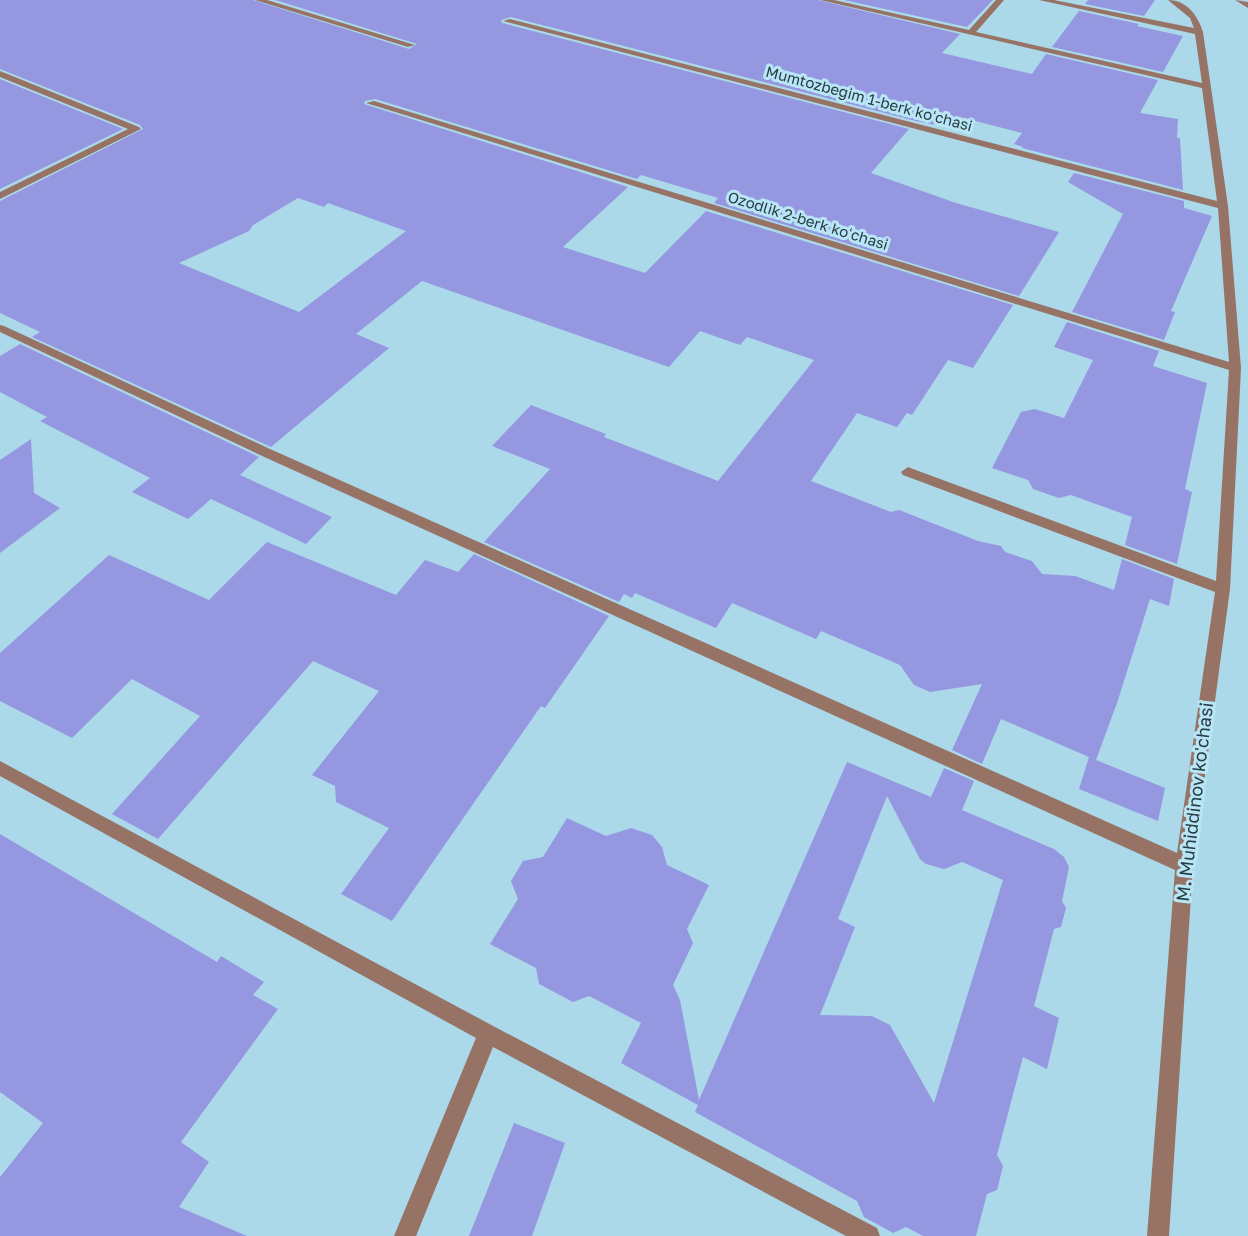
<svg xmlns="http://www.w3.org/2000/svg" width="1248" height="1236" font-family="'Golos Text',sans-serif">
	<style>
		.building { fill: #9597e1; fill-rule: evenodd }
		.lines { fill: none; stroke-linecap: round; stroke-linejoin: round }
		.minor { fill: #967365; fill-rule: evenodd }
		.labels { text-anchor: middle; stroke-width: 6; stroke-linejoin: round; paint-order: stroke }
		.far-street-label { font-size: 15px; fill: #293c42; stroke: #b8e6f7 }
		.street-label { font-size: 18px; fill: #293c42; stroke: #b8e6f7 }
	</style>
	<rect width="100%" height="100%" fill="#abd9ea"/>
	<g class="building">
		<path d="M 0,0 L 253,0 L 409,49 L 417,44 L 275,0 L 818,0 L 960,34 L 942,53 L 1032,74 L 1046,54 L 1158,80 L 1140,113 L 1178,119 L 1177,138 L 1180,138 L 1183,190 L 1022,148 L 1023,147 L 1014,144 L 1022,133 L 956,116 L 947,127 L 916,121 L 511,17 L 501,20 L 502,23 L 909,129 L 871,173 L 956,203 L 1059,232 L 1019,296 L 714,203 L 718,198 L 641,175 L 637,179 L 375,99 L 365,101 L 364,104 L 628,187 L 563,247 L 645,273 L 706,211 L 1013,305 L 973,368 L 948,360 L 912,415 L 907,413 L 897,427 L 857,413 L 811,481 L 891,512 L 899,510 L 978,541 L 1001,546 L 1005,552 L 1032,561 L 1042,574 L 1075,576 L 1114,590 L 1122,559 L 1174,579 L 1169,606 L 1150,599 L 1117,703 L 1096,760 L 1165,788 L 1158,821 L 1079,789 L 1089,757 L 1001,719 L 982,764 L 952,750 L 982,684 L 930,692 L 914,685 L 900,665 L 821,631 L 816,639 L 732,603 L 716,628 L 635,593 L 632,598 L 624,594 L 619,602 L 484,542 L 550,469 L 492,446 L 531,405 L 606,434 L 604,437 L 718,481 L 814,360 L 747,337 L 740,345 L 700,331 L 669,367 L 422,281 L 356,334 L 389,348 L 271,447 L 32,337 L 40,332 L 0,313 L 0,201 L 143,129 L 140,125 L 0,69 ZM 298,198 L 324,207 L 328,203 L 406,231 L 299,312 L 179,263 L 249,231 L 253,225 Z"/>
		<path d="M 844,0 L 993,0 L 967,27 Z"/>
		<path d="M 1088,0 L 1155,0 L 1144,16 L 1085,4 Z"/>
		<path d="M 1079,11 L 1139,24 L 1137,26 L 1183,36 L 1163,72 L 1052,47 Z"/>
		<path d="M 0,79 L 123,129 L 0,189 Z"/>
		<path d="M 1074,173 L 1184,201 L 1184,208 L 1212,216 L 1171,311 L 1175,312 L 1164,340 L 1072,312 L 1123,214 L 1068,182 Z"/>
		<path d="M 1067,322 L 1159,351 L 1153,366 L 1207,383 L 1185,489 L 1192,492 L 1177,564 L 1125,545 L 1132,517 L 1071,495 L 1059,498 L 1033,489 L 1028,480 L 992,468 L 1021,412 L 1035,409 L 1064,418 L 1093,360 L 1054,347 Z"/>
		<path d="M 20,344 L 259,457 L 240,475 L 332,517 L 306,544 L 211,499 L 188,519 L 132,492 L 150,478 L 40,421 L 47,417 L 0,392 L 0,356 Z"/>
		<path d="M 31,439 L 34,493 L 60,508 L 0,553 L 0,460 Z"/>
		<path d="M 267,542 L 396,595 L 425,560 L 458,572 L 474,554 L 609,616 L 545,708 L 541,706 L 392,921 L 341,894 L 389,828 L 336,802 L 335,786 L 312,775 L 379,691 L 313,661 L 158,839 L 112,814 L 200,716 L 132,679 L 72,738 L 0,701 L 0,653 L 109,555 L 209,600 Z"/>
		<path d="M 847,762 L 931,797 L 944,768 L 974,781 L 962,810 L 1054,849 L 1064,857 L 1069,867 L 1062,901 L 1066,908 L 1061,927 L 1054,929 L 1034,1006 L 1059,1018 L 1047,1069 L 1023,1057 L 997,1155 L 1003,1166 L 997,1190 L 987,1194 L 976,1236 L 923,1236 L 906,1227 L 893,1233 L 864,1217 L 857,1201 L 695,1112 L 698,1105 L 621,1063 L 641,1023 L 589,996 L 573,1002 L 539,984 L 536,968 L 490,944 L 518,899 L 511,881 L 523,861 L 543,857 L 567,818 L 606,836 L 631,828 L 652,835 L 662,847 L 667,865 L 709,885 L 687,929 L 693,943 L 673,985 L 680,1000 L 699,1100 ZM 887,796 L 920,859 L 926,864 L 944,869 L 962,862 L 1003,880 L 934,1103 L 890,1025 L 872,1016 L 820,1015 L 855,927 L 838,919 Z"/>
		<path d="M 0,834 L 217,962 L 221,956 L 264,982 L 253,995 L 278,1009 L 181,1142 L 209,1162 L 179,1207 L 247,1236 L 0,1236 L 0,1177 L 43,1123 L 0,1092 Z"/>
		<path d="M 514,1123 L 565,1143 L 532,1236 L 469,1236 Z"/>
	</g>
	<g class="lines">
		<g class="minor">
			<path d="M 255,0 L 267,0 L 415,45 L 408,47 Z"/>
			<path d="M 820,0 L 834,0 L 969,30 L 996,0 L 1004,0 L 976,32 L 1202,83 L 1195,34 L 1039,0 L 1054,0 L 1194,28 L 1190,18 L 1168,0 C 1187,0 1198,16 1203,32 L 1228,206 L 1241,368 L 1230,589 L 1193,865 L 1169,1236 L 1147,1236 L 1175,870 L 260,455 L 0,332 L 0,325 L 4,326 L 270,449 L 1177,853 L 1215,592 L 903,475 L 901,472 L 908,467 L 913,469 L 1216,581 L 1229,370 L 366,103 L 374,101 L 1229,362 L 1218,208 L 503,21 L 510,19 L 1217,201 L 1202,88 Z"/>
			<path d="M 1235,0 L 1248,2 L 1248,8 Z"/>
			<path d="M 0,71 L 139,127 L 141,129 L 0,199 L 0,192 L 128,129 L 0,77 Z"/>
			<path d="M 0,761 L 495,1027 L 877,1228 L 880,1236 L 846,1236 L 493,1047 L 416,1236 L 394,1236 L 476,1038 L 0,776 Z"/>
		</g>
	</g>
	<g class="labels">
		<g class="far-street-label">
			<text transform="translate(869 99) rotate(15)" y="5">Mumtozbegim 1-berk koʻchasi</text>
			<text transform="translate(808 221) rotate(17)" y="5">Ozodlik 2-berk koʻchasi</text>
		</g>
		<g class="street-label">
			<text transform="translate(1195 802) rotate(-83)" y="6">M. Muhiddinov ko'chasi</text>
		</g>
	</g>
</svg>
